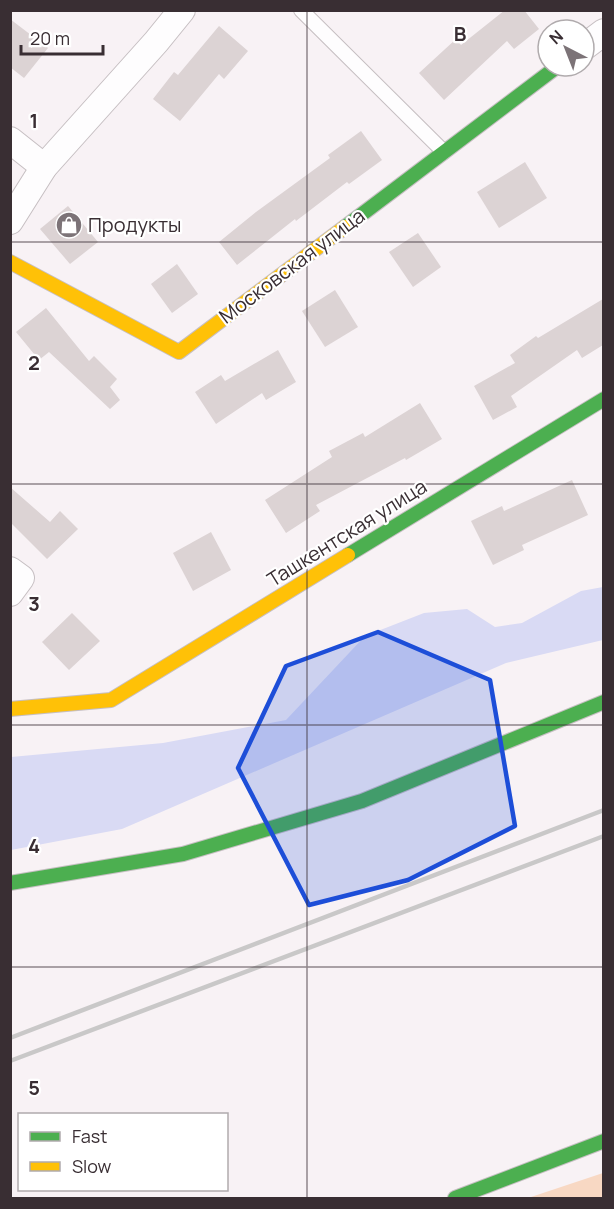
<svg xmlns="http://www.w3.org/2000/svg" width="614" height="1209" font-family="Manrope,sans-serif">
	<style>
		.green { fill: #f8d8c3 }
		.water { fill: #d9daf4 }
		.building { fill: #dcd3d4 }
		.lines { fill: none; stroke-linecap: round; stroke-linejoin: round }
		.lane-casing { stroke: #c6bfc2; stroke-width: 16 }
		.street-casing { stroke: #c6bfc2; stroke-width: 28 }
		.fast-casing { stroke: #c6bfc2; stroke-width: 16 }
		.slow-casing { stroke: #c6bfc2; stroke-width: 16 }
		.lane { stroke: #fefdfe; stroke-width: 14 }
		.street { stroke: #fefdfe; stroke-width: 26 }
		.fast { stroke: #4caf50; stroke-width: 14 }
		.slow { stroke: #ffc107; stroke-width: 14 }
		.rail { stroke: #c9c8c8; stroke-width: 4.5 }
		.marked { fill: #1d4ed8; fill-opacity: 0.2; stroke: #1d4ed8; stroke-width: 4.5; stroke-linejoin: round }
		.grid { fill: none; stroke: #392e33; stroke-width: 1.5; stroke-opacity: 0.55 }
		.labels { text-anchor: middle; stroke-width: 4.5; stroke-linejoin: round; paint-order: stroke }
		.poi-label { font-size: 20px; fill: #392e33; stroke: #fff; text-anchor: start }
		.street-label { font-size: 20px; fill: #392e33; stroke: #fff }
		.grid-label { font-size: 20px; text-anchor: middle; font-weight: bold; fill: #392e33; stroke: #fff; stroke-width: 4.5; stroke-linejoin: round; paint-order: stroke }
	</style>
	<rect width="100%" height="100%" fill="#f8f2f5"/>
	<path class="green" d="M 603,1173 L 603,1198 L 528,1198 Z"/>
	<path class="water" d="M 603,587 L 603,640 L 506,663 L 122,829 L 11,850 L 11,757 L 163,743 L 286,720 L 365,636 L 424,613 L 467,609 L 495,627 L 522,623 L 581,591 Z"/>
	<g class="building">
		<path d="M 505,10 L 524,10 L 539,29 L 514,49 L 507,41 L 444,100 L 419,73 L 456,39 L 461,45 Z"/>
		<path d="M 10,19 L 48,48 L 24,78 L 10,67 Z"/>
		<path d="M 219,26 L 248,51 L 224,79 L 219,74 L 180,121 L 153,99 L 174,72 L 178,75 Z"/>
		<path d="M 361,131 L 382,160 L 349,184 L 347,182 L 296,221 L 295,219 L 237,265 L 219,242 L 256,212 L 330,158 L 328,155 Z"/>
		<path d="M 525,162 L 547,198 L 499,228 L 477,192 Z"/>
		<path d="M 68,206 L 98,242 L 70,264 L 40,229 Z"/>
		<path d="M 418,233 L 441,267 L 413,287 L 389,252 Z"/>
		<path d="M 177,264 L 198,294 L 172,313 L 151,284 Z"/>
		<path d="M 335,290 L 358,327 L 325,347 L 302,311 Z"/>
		<path d="M 603,299 L 603,345 L 582,358 L 577,350 L 511,396 L 517,407 L 493,420 L 474,386 L 515,363 L 510,355 L 536,336 L 538,338 Z"/>
		<path d="M 46,308 L 89,361 L 94,356 L 117,379 L 110,387 L 120,400 L 110,409 L 49,352 L 39,360 L 16,332 Z"/>
		<path d="M 278,350 L 296,382 L 266,400 L 262,393 L 216,424 L 195,392 L 221,375 L 225,381 Z"/>
		<path d="M 420,403 L 442,439 L 406,460 L 405,458 L 316,505 L 320,511 L 286,533 L 265,500 L 332,457 L 329,451 L 363,433 L 365,437 Z"/>
		<path d="M 572,480 L 588,515 L 522,545 L 524,550 L 493,565 L 471,521 L 502,506 L 504,511 Z"/>
		<path d="M 10,487 L 50,522 L 60,511 L 78,529 L 47,559 L 10,522 Z"/>
		<path d="M 211,532 L 231,570 L 193,591 L 173,553 Z"/>
		<path d="M 72,613 L 100,641 L 69,670 L 42,642 Z"/>
	</g>
	<g class="lines">
		<defs>
			<path id="lane" d="M 301,10 L 444,152"/>
			<g id="street">
				<path d="M 584,47 L 604,32"/>
				<path d="M 10,140 L 44,167"/>
				<path d="M 10,221 L 44,167 L 156,42 L 182,10"/>
				<path d="M 10,570 L 21,578 L 10,593"/>
			</g>
			<g id="fast">
				<path d="M 345,227 L 558,66"/>
				<path d="M 348,555 L 604,399"/>
				<path d="M 10,883 L 183,854 L 362,801 L 604,702"/>
				<path d="M 455,1198 L 604,1141"/>
			</g>
			<g id="slow">
				<path d="M 10,262 L 179,352 L 345,227"/>
				<path d="M 10,709 L 111,700 L 348,555"/>
			</g>
		</defs>
		<use href="#lane" class="lane-casing"/>
		<use href="#street" class="street-casing"/>
		<use href="#fast" class="fast-casing"/>
		<use href="#slow" class="slow-casing"/>
		<use href="#lane" class="lane"/>
		<use href="#street" class="street"/>
		<use href="#fast" class="fast"/>
		<use href="#slow" class="slow"/>
		<g class="rail">
			<path d="M 10,1038 L 604,810"/>
			<path d="M 10,1061 L 604,836"/>
		</g>
	</g>
	<path class="marked" d="M 378,632 L 490,680 L 515,826 L 408,880 L 309,905 L 238,768 L 286,666 Z"/>
	<path class="grid" d="M 307,10 L 307,1198M 10,242 L 604,242M 10,484 L 604,484M 10,725 L 604,725M 10,967 L 604,967"/>
	<defs>
		<symbol id="shop-disc" viewBox="-11 -11 22 22"><circle r="9.5" fill="#7c7377" stroke="#fff"/><path d="M-5-2.5h2.3a2.7 3.5 0 0 1 5.4 0H5L5.5 6h-11ZM-1.5-2.5h3a1.5 2.3 0 0 0-3 0Z" fill="#fff"/></symbol>
	</defs>
	<g fill-rule="evenodd">
		<use href="#shop-disc" x="54" y="210" width="30" height="30"/>
	</g>
	<g class="labels">
		<g class="poi-label">
			<text x="88" y="232">Продукты</text>
		</g>
		<g class="street-label">
			<text transform="translate(292 266) rotate(-37)" y="7">Московская улица</text>
			<text transform="translate(347 533) rotate(-32)" y="7">Ташкентская улица</text>
		</g>
	</g>
	<g class="grid-label">
		<text x="460" y="41">B</text>
		<text x="34" y="128">1</text>
		<text x="34" y="370">2</text>
		<text x="34" y="611">3</text>
		<text x="34" y="853">4</text>
		<text x="34" y="1095">5</text>
	</g>
	<rect width="614" height="1209" fill="none" stroke="#392e33" stroke-width="24"/>
	<rect x="18" y="1113" width="210" height="78" fill="#ffffff" stroke="#b0abad" stroke-width="1.5"/>
	<rect x="30" y="1132" width="30" height="9" fill="#4caf50" stroke="#b0abad" stroke-width="1.5"/>
	<text x="72" y="1143" font-size="18" fill="#392e33">Fast</text>
	<rect x="30" y="1162" width="30" height="9" fill="#ffc107" stroke="#b0abad" stroke-width="1.5"/>
	<text x="72" y="1173" font-size="18" fill="#392e33">Slow</text>
	<g transform="translate(566 48) rotate(318)"><circle r="28" fill="#ffffff" stroke="#b0abad" stroke-width="1.5"/>
	<path d="M0-4.5L10 22L0 15L-10 22Z" fill="#7c7377"/>
	<text y="-9" font-size="16" font-weight="bold" text-anchor="middle" fill="#392e33">N</text>
	</g>
	<path d="M21 45v9h82v-9" fill="none" stroke="#392e33" stroke-width="3"/>
	<text x="30" y="45" font-size="18" fill="#392e33" stroke="#ffffff" stroke-width="4.5" paint-order="stroke">20 m</text>
</svg>
